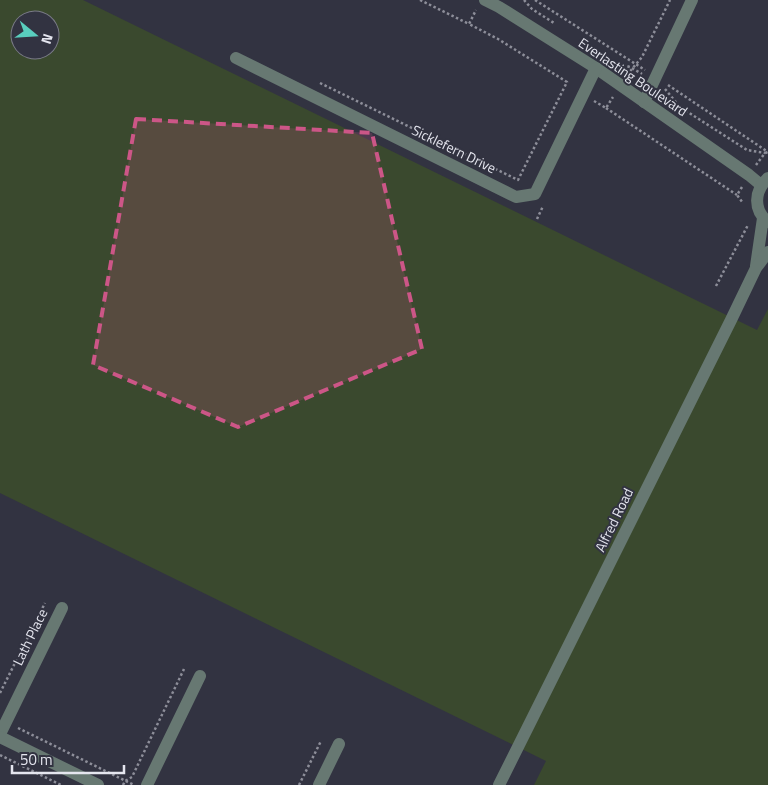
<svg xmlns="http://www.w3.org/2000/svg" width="768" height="785" font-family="'Titillium Web',sans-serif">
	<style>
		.green { fill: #3a492e; fill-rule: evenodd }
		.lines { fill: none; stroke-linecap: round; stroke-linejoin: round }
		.path { stroke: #8d8e99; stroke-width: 2.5; stroke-dasharray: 2.5 2.5; stroke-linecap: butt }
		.minor { stroke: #677872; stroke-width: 12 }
		.marked { fill: #cc5687; fill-opacity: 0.2; stroke: #cc5687; stroke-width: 4; stroke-dasharray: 10 6; stroke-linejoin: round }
		.labels { text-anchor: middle; stroke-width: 4; stroke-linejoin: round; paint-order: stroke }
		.street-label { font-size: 14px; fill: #e5e6ef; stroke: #323341 }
	</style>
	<rect width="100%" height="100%" fill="#323341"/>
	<path class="green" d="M 0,0 L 83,0 L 757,330 L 768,309 L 768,785 L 534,785 L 546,761 L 0,493 ZM 20,20 L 50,20 L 50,50 L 20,50 Z"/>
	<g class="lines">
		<g class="path">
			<path d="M 420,0 L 469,24 L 476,10"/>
			<path d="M 524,0 L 532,9 L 554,23"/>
			<path d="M 535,0 L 645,70"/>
			<path d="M 613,62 L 630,67 L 642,74"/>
			<path d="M 627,75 L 642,57 L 670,0"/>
			<path d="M 320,83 L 518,180 L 567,82 L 498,39 L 469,24"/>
			<path d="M 668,85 L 768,152"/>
			<path d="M 665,89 L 680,107 L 747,150 L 765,153"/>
			<path d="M 594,101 L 606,108 L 613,97"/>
			<path d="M 606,108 L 737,195"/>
			<path d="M 756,165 L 765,153 L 768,152"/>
			<path d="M 742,187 L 737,195 L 743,203"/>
			<path d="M 537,219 L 543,206"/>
			<path d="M 716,286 L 748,225"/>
			<path d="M 0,693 L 45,603"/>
			<path d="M 18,728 L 134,785"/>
			<path d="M 0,755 L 61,785"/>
			<path d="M 123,785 L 125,781 L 132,777 L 184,669"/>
			<path d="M 299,785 L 321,741"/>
		</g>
		<g class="minor">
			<path d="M 485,0 L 499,7 L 596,68 L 749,175 L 761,185"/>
			<path d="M 236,58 L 516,197 L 535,194 L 596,68"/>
			<path d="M 644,102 L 692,0"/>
			<path d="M 768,178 C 754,191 753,210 768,222"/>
			<path d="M 756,266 L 763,218"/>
			<path d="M 0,734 L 62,608"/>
			<path d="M 0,737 L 98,785"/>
			<path d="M 147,785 L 200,676"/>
			<path d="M 319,785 L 339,744"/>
			<path d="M 499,785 L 731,320 L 756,268 L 768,252"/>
		</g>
	</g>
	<path class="marked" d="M 136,119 L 372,133 L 422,349 L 238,427 L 93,365 Z"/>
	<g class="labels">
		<g class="street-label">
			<text transform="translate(633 77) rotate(34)" y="5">Everlasting Boulevard</text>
			<text transform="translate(454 149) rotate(26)" y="5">Sicklefern Drive</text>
			<text transform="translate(614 520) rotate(-64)" y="5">Alfred Road</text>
			<text transform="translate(30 637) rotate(-64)" y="5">Lath Place</text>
		</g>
	</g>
	<g transform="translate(35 35) rotate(108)"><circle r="24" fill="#323341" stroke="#7a7b87"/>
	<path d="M0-4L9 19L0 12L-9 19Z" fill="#59cebe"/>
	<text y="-8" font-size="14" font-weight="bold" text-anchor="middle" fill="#e5e6ef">N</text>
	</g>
	<path d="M12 765v8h112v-8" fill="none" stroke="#e5e6ef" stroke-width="2.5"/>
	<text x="20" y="765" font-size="15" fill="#e5e6ef" stroke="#323341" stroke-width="4" paint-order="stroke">50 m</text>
</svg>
